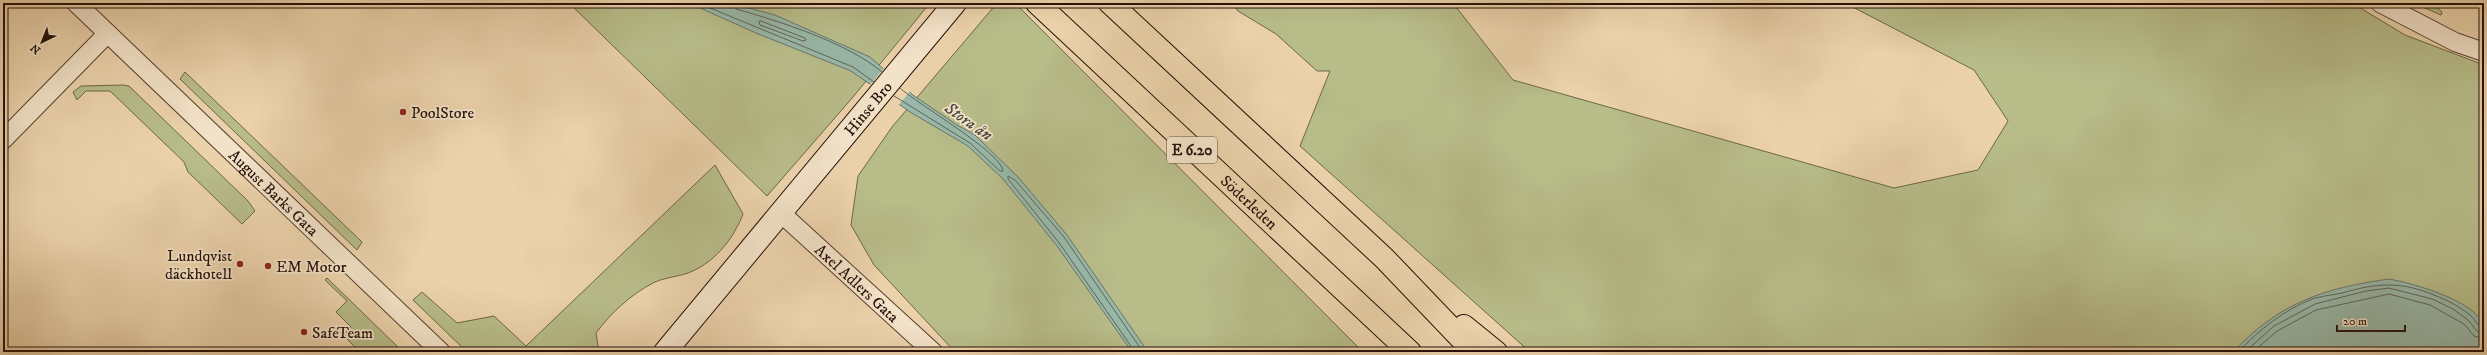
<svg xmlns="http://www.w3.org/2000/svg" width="2487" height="355" font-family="'IM FELL DW Pica',serif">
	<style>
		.green { fill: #b7bc89; stroke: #6e6648 }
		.water { fill: #98b8a9; stroke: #6a7569 }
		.pier { fill: #ebd2ab }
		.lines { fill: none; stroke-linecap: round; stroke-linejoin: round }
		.shore { stroke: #5f6458; stroke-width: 1 }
		.street-casing { stroke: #574031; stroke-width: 20 }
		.secondary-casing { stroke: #261008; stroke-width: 24 }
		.highway-casing { stroke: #261008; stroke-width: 24 }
		.street { stroke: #f2e2c8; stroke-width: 18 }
		.secondary { stroke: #f2e2c8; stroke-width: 22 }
		.highway { stroke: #ebd2ab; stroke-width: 22 }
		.poi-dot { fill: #8f2418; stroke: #f2e2c8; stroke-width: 1.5 }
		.labels { text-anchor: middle; stroke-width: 3.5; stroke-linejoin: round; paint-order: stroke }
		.shield { fill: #f2e2c8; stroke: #634f42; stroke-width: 1 }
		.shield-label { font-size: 15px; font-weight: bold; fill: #261008 }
		.street-label { font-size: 16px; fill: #261008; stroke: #f2e2c8 }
		.poi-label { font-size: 16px; fill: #261008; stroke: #f2e2c8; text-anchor: start }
		.water-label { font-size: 17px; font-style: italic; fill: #4e4b40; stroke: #f2e2c8 }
	</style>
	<rect width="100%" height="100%" fill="#ebd2ab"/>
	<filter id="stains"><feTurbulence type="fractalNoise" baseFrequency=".005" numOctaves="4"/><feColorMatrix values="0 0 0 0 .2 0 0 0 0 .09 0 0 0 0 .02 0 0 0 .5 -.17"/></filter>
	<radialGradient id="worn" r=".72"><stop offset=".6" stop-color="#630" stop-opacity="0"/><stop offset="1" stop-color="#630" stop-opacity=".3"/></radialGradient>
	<g class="green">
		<path d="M 569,3 L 930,3 L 853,97 L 767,196 Z"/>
		<path d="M 997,3 L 1015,3 L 1363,352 L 955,352 L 874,265 L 851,225 L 858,176 L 892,127 Z"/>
		<path d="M 1232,3 L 1453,3 L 1513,80 L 1894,188 L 1978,170 L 2008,121 L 1974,70 L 1845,3 L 2352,3 L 2405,35 L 2484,65 L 2484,352 L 1530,352 L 1300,146 L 1330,71 L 1317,71 L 1276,34 L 1238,11 Z"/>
		<path d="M 2413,3 L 2432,3 L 2442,12 L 2441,15 Z"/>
		<path d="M 185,72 L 362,242 L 357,250 L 180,79 Z"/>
		<path d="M 123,85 L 129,86 L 248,201 L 255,211 L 242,224 L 188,172 L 184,162 L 110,91 L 86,91 L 77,100 L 73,92 L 81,86 Z"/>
		<path d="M 715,165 L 743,214 C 733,240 713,265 685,274 C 675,277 663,278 653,283 C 630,295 611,313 596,333 L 599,352 L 467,352 L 413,300 L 422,292 L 457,323 L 494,316 L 526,346 Z"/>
		<path d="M 327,278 L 402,351 L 403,352 L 360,352 L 343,335 L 351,327 L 336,312 L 347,301 L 325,280 Z"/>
	</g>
	<g class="water">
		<path d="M 689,3 L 730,3 L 775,15 L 870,57 L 913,95 L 957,125 L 975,135 L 1018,177 L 1067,235 L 1148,352 L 1132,352 L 1057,246 L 1003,179 L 968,146 L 910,112 L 851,71 L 756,33 Z"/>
		<path d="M 2389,279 C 2412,283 2478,301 2484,327 C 2486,334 2484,344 2484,352 L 2233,352 C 2279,303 2324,288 2389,279 Z"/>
	</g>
	<path class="pier" d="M 885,67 L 911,90 L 898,106 L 869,86 Z"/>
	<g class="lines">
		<g class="shore">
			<path d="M 698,3 L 853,67 L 874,82"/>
			<path d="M 733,3 L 736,9 C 779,21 848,43 882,72"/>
			<path d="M 761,21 L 805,38 L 806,40 L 803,41 L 760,25 L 759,22 Z"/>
			<path d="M 894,96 L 970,143 L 1000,171 L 1003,171 C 1001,152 917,104 900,88"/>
			<path d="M 1135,352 L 1060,244 L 1008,179 L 1008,176 L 1015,180 L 1064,237 L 1143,352"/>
			<path d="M 2238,352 C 2259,330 2284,310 2312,299 C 2322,296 2332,295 2342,293 C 2377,283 2400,281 2434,295 C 2447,300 2461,307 2471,316 C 2476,320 2477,327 2484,328"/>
			<path d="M 2245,352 L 2274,326 L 2315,304 L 2366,291 L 2389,288 L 2432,299 L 2453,309 L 2468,320 L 2477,331 L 2484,333"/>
			<path d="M 2253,352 L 2277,331 L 2316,310 L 2389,294 L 2430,305 L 2464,324 L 2474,336 L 2484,339"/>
		</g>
		<defs>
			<g id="street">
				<path id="s1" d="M 76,3 L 441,352"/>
				<path d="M 2380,3 L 2455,42 L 2484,52"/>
				<path d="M 3,140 L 107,34"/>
				<path id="s2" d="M 782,214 L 933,352"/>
			</g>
			<g id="secondary">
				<path id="s3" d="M 665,352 L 955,3"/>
			</g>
			<g id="highway">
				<path id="s4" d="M 1037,3 L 1410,352"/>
				<path d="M 1110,3 L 1384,258 L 1474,352"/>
				<path d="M 1464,326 L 1496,352"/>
			</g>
		</defs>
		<use href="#street" class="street-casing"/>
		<use href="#secondary" class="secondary-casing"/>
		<use href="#highway" class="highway-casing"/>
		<use href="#street" class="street"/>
		<use href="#secondary" class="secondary"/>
		<use href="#highway" class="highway"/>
	</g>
	<g class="poi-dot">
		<circle cx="403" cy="112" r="4"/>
		<circle cx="240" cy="264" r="4"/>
		<circle cx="268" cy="266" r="4"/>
		<circle cx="304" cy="332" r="4"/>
	</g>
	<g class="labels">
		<rect class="shield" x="1167" y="137" width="50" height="26" rx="3"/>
		<g class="shield-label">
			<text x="1192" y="155">E 6.20</text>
		</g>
		<g class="street-label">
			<text dy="6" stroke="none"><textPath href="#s3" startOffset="317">Hinse Bro</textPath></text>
			<text dy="6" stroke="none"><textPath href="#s1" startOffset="274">August Barks Gata</textPath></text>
			<text dy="6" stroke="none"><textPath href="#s4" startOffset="291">Söderleden</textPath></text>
			<text dy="6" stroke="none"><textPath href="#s2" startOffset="102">Axel Adlers Gata</textPath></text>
		</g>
		<g class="poi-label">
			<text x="411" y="118">PoolStore</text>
			<text x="232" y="261" text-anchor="end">Lundqvist<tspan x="232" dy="18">däckhotell</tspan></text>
			<text x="276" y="272">EM Motor</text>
			<text x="312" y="338">SafeTeam</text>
		</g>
		<g class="water-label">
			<text transform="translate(969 121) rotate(35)" y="6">Stora ån</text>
		</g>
	</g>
	<rect width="2487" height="355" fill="none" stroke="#ebd2ab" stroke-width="16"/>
	<rect x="4" y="4" width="2479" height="347" fill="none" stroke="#261008" stroke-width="2"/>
	<rect x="8" y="8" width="2471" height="339" fill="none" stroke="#261008"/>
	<g transform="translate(42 42) rotate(223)" stroke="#f2e2c8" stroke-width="3" paint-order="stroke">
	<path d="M0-3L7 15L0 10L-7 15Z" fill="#261008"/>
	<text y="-6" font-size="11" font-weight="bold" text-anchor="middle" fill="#261008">N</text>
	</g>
	<path d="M2337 325v6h68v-6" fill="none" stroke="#261008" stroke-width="2"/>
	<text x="2343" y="325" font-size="12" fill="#261008" stroke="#f2e2c8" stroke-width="3" paint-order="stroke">20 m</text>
	<rect width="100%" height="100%" filter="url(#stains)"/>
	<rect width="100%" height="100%" fill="url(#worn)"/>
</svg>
